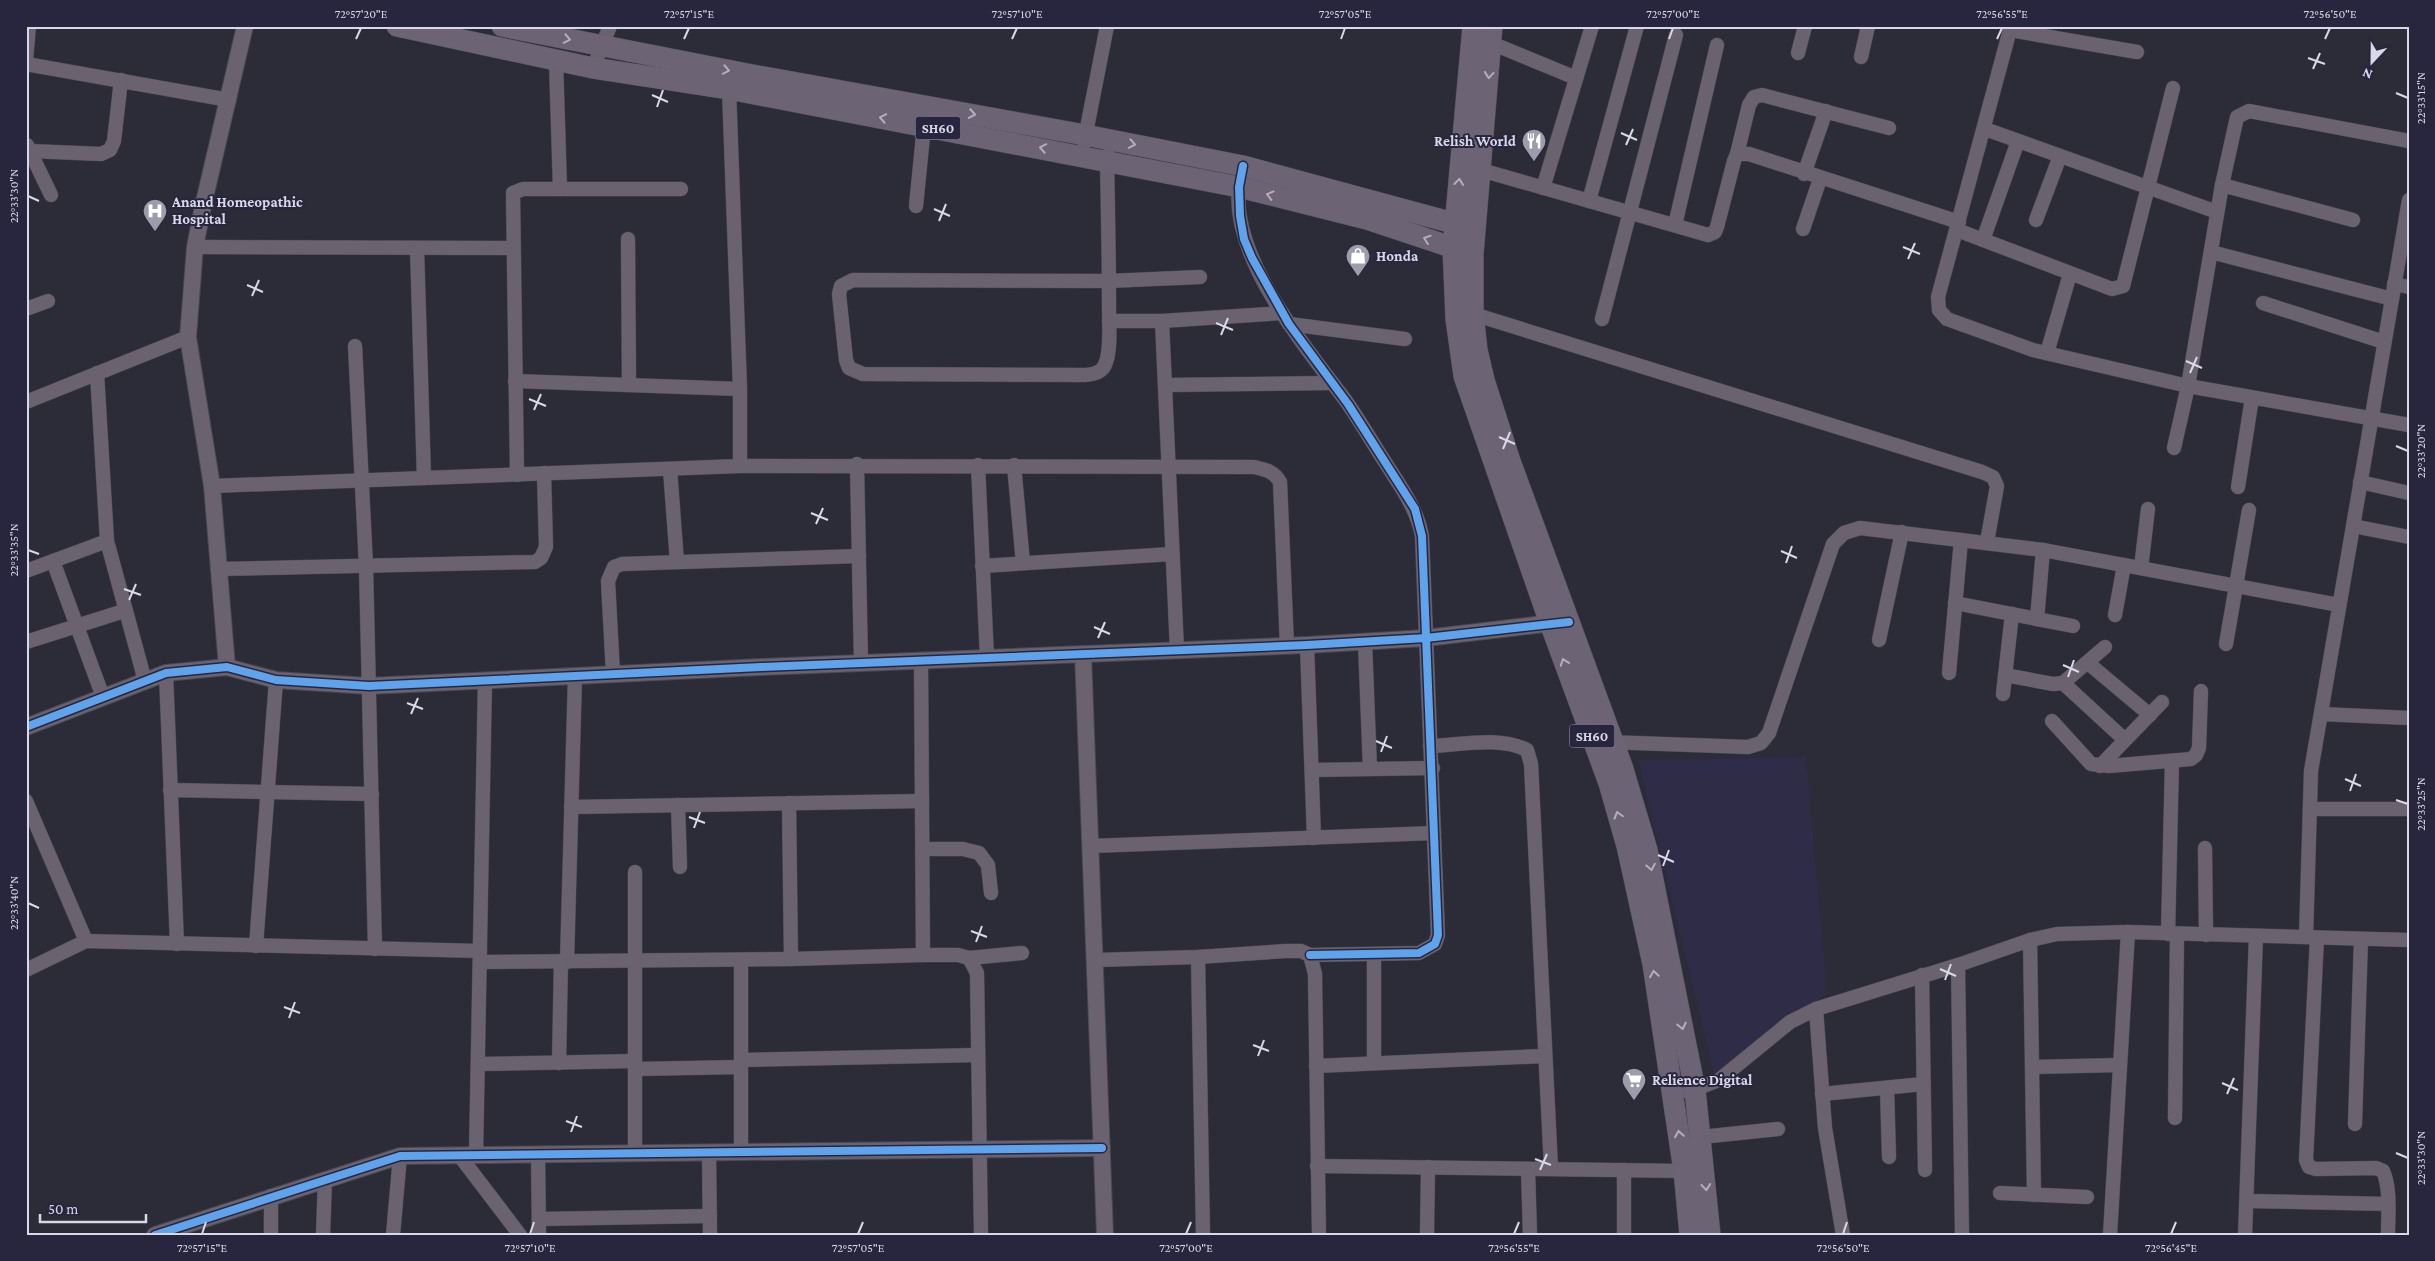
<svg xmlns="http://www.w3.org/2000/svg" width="2435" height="1261" font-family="'Crimson Pro',serif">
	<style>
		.built { fill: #2f2c48 }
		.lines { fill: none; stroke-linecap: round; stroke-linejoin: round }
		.minor-casing { stroke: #484853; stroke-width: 15 }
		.tertiary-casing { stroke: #484853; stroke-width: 18 }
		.primary-casing { stroke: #484853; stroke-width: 22 }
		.minor { stroke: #6b626f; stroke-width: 14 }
		.tertiary { stroke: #6b626f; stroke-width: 16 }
		.primary { stroke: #6c6374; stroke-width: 21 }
		.cycleway-casing { stroke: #28263e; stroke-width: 11 }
		.cycleway { stroke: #60a3ed; stroke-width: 8 }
		.oneway { stroke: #b2afbf }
		.ticks { fill: none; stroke: #d8d8e8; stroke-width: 2 }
		.labels { text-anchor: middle; stroke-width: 4; stroke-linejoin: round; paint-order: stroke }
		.shield { fill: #28263e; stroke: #a3a3b5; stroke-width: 1 }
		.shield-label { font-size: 14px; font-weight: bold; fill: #d8d8e8 }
		.poi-label { font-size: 15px; font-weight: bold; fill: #d8d8e8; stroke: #28263e; text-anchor: start }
		.neatline { fill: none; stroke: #d8d8e8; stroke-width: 2 }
		.ticks-label { font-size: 12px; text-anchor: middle; fill: #d8d8e8 }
	</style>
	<rect width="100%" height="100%" fill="#2c2c38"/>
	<path class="built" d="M 1806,757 L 1827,993 L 1714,1074 L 1638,760 Z"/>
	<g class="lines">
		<defs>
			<g id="minor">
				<path d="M 2011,26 L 1938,297 L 1939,310 L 1947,319 L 2033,350 L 2188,386 L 2409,425"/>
				<path d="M 2010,30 L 2137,52"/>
				<path d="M 1491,43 L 1576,78"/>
				<path d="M 1798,53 L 1805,26"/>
				<path d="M 1861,57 L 1868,26"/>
				<path d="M 26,60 L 29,26"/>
				<path d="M 556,60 L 560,189"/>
				<path d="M 26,64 L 229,100"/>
				<path d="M 593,68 L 610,26"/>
				<path d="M 729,89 L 740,389 L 740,466"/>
				<path d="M 1985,129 L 2217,212"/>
				<path d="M 1084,143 L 1107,26"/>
				<path d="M 27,145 L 51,195"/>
				<path d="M 30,151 L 101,154 L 110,150 L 114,141 L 121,80"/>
				<path d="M 1737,154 L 1749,105 L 1754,97 L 1762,95 L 1889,128"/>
				<path d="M 1108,155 L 1107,161 C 1108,210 1109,259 1109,308 C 1109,323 1111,349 1106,362 C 1103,373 1094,374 1085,375 L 863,374 L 849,368 L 846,360 L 839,294 L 841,286 L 853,280 L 1109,281 L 1200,277"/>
				<path d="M 1481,170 L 1708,235 L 1715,232 L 1717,227 L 1734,161 L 1737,154 L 1749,154 L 1959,222"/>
				<path d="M 1804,174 L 1826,111"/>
				<path d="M 1240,181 C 1226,253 1305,346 1346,401 C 1360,421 1372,442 1385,462 C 1400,486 1417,508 1422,536 L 1438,935 L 1435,944 L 1419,953 L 1310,955"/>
				<path d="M 2222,185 L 2353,220"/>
				<path d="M 1543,188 L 1592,26"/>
				<path d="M 1589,201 L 1637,26"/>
				<path d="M 916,206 L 924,126"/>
				<path d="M 2036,220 L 2060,156"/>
				<path d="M 1675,225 L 1717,45"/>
				<path d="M 1803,229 L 1820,179"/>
				<path d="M 1957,230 L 2112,289 L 2123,286 L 2173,88"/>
				<path d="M 628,239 L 629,385"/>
				<path d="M 1983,240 L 2018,141"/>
				<path d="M 195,247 L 513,248"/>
				<path d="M 417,248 L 424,478"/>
				<path d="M 2211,252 L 2392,299"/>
				<path d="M 2394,284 L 2409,287"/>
				<path d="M 2263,303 L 2384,342"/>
				<path d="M 26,309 L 48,301"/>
				<path d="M 1473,314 L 1982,472 L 1993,477 L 1997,486 L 1987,542"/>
				<path d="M 1602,319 L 1676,35"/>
				<path d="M 1109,321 L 1162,321 L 1282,313"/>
				<path d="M 1162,321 L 1177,650"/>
				<path d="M 1289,324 L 1405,339"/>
				<path d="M 355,346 L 366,566 L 375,949"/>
				<path d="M 2047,353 L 2070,274"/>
				<path d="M 97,373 L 107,541 L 145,681"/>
				<path d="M 515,381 L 740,389"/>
				<path d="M 1165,385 L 1332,383"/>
				<path d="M 26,402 L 188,337"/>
				<path d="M 2174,448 L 2188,386 L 2222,185 L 2237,117 L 2249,111 L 2409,141"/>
				<path d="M 857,464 L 861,663"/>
				<path d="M 978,465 L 987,658"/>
				<path d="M 1014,465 L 1023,563"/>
				<path d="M 670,469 L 677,562"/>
				<path d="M 517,475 L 513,193 L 523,189 L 681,189"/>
				<path d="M 2360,482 L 2409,493"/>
				<path d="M 212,486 L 740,466 L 1254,467 C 1266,470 1274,471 1280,482 L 1287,646"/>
				<path d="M 2238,487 L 2252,398"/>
				<path d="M 2353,526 L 2409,537"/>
				<path d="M 53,561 L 103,697"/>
				<path d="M 982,566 L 1172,554"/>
				<path d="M 2141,568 L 2148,509"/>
				<path d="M 218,569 L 535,562 L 541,558 L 546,547 L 544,473"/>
				<path d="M 26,571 L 107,541"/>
				<path d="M 1955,603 L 2073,626"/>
				<path d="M 2115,615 L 2124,565"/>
				<path d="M 2037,619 L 2043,550"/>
				<path d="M 1879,640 L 1902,532"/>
				<path d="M 26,642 L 124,611"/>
				<path d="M 1365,642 L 1370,769"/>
				<path d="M 2226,644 L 2249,510"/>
				<path d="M 1307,645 L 1314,838"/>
				<path d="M 921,661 L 923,955"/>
				<path d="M 2088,663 L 2150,715"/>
				<path d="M 166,673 L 177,944"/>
				<path d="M 1949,673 L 1961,540"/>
				<path d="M 613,674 L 608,581 L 614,567 L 622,564 L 859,556"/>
				<path d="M 2005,675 L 2053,684 L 2063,683 L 2105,647"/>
				<path d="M 2063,683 L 2125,740"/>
				<path d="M 2003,694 L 2012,614"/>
				<path d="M 2321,714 L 2409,718"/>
				<path d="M 2052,721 L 2091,764 L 2109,766 L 2191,759 L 2196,755 L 2199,748 L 2201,691"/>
				<path d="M 1607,742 L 1748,747 L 1761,743 L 1769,733 L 1833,544 L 1844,533 L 1860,528 L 2043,550 L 2339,605"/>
				<path d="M 1430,746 C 1461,745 1499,736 1527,750 L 1531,764 L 1551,1168"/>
				<path d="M 2100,766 L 2162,702"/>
				<path d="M 1312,770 L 1433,768"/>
				<path d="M 170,790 L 372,794"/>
				<path d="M 26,801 L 86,941"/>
				<path d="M 789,803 L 791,959"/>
				<path d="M 678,805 L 680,867"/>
				<path d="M 571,807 L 922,801"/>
				<path d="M 2310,809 L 2409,809"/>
				<path d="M 1091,846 L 1434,833"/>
				<path d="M 2205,848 L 2206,935"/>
				<path d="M 923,849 L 963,849 L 979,853 L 988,865 L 991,893"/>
				<path d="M 635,872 L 635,1153"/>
				<path d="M 2168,934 L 2172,761"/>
				<path d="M 2306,937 L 2311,771 L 2409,200"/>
				<path d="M 2317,938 L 2306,1160 L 2309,1167 L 2316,1169 L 2376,1168 L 2383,1171 C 2391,1189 2388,1215 2388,1235"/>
				<path d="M 2030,940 L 2034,1195"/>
				<path d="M 256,946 L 276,680"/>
				<path d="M 1198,957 L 1203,1235"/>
				<path d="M 969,958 L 1022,953"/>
				<path d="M 1095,960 L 1198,957 L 1286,951 L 1301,951 L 1310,955 L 1315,974 L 1319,1235"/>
				<path d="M 480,962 L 791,959 L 923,955 L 958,955 L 969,958 L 977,973 L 981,1235"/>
				<path d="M 567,962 L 575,676"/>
				<path d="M 1958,965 L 1962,1235"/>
				<path d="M 26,970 L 86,941 L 480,951"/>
				<path d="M 1922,975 L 1925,1170"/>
				<path d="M 1816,1009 L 1825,1128 L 1843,1235"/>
				<path d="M 741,1060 L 977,1055"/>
				<path d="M 559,1063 L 561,961"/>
				<path d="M 1374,1063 L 1374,954"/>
				<path d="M 478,1064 L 635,1061"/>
				<path d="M 1316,1066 L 1544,1056"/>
				<path d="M 2032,1067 L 2120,1065"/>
				<path d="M 635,1069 L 741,1067"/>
				<path d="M 1887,1088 L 1889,1157"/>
				<path d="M 1688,1092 L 1719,1080 L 1790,1022 L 1816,1009 L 1958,965 L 2030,940 L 2057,934 L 2128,932 L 2409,940"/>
				<path d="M 1822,1094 L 1923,1084"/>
				<path d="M 2175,1118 L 2177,934"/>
				<path d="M 2355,1124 L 2361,939"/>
				<path d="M 1701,1137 L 1778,1129"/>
				<path d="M 741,1152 L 741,960"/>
				<path d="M 709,1153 L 710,1235"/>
				<path d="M 459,1155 L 520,1235"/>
				<path d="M 476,1155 L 485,680"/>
				<path d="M 538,1155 L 539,1235"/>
				<path d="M 1317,1166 L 1684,1171"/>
				<path d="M 1528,1169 L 1530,1235"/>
				<path d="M 2000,1193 L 2087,1197"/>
				<path d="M 2247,1201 L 2388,1204"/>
				<path d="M 539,1219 L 710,1216"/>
				<path d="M 271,1235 L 271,1196"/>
				<path d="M 323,1235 L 325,1179"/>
				<path d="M 393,1235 L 400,1156"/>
				<path d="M 1427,1235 L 1428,1167"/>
				<path d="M 1624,1235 L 1624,1170"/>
				<path d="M 2110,1235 L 2128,932"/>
				<path d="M 2245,1235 L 2256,936"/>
			</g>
			<g id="tertiary">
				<path d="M 1083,654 L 1105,1235"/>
				<path d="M 227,667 L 212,486 L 188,337 L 195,247 L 203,206 L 245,26"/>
				<path d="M 26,727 L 166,673 L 227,667 L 276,680 L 369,686 L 761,667 L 1307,645 L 1426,638 L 1561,622"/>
				<path d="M 155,1235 L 400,1156 L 1102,1148"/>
			</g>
			<g id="primary">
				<path d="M 397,26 L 593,68 L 729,89 L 1239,187 L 1367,219 L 1466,252"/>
				<path d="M 502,26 L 747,74 L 1085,135 L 1243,166 L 1468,227"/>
				<path d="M 1473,26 L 1453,248 L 1456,319 L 1464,376 L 1550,623 L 1609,783 L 1627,846 L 1653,964 L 1684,1171 L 1690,1235"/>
				<path d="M 1492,26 L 1473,254 L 1473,314 L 1477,350 L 1484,380 L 1510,461 L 1622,766 L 1647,850 L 1695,1090 L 1710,1235"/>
			</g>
		</defs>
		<use href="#minor" class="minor-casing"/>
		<use href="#tertiary" class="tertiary-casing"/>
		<use href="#primary" class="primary-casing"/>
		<use href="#minor" class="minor"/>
		<use href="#tertiary" class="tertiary"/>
		<use href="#primary" class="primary"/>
		<defs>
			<g id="cycleway">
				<path d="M 1243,166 L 1239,187 L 1240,216 L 1244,239 L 1252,258 L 1289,324 L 1348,404 L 1415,509 L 1422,536 L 1438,935 L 1435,944 L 1419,953 L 1310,955"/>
				<path d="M 26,727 L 166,673 L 227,667 L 276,680 L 369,686 L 761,667 L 1307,645 L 1426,638 L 1569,622"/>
				<path d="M 155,1235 L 400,1156 L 1102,1148"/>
			</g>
		</defs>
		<use href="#cycleway" class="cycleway-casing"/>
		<use href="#cycleway" class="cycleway"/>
	</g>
	<defs><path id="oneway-chevron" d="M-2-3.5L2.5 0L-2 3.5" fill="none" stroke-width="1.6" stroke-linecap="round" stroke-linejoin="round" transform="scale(1.25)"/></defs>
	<g class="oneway">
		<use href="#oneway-chevron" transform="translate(567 39) rotate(11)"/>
		<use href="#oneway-chevron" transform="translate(726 70) rotate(11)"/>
		<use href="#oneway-chevron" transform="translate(1489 75) rotate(95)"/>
		<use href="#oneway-chevron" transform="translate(972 114) rotate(10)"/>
		<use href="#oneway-chevron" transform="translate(883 118) rotate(-169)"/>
		<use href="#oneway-chevron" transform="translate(1132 144) rotate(11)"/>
		<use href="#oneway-chevron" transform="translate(1043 148) rotate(-169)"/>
		<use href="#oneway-chevron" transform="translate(1459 182) rotate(-84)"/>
		<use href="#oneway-chevron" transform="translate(1270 195) rotate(-166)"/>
		<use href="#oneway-chevron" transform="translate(1427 239) rotate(-161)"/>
		<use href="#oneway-chevron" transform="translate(1564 662) rotate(-110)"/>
		<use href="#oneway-chevron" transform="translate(1618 815) rotate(-106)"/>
		<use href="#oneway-chevron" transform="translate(1651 867) rotate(79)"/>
		<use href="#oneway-chevron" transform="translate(1654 974) rotate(-99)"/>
		<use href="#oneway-chevron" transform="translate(1682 1026) rotate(78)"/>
		<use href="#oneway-chevron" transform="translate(1679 1134) rotate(-99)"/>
		<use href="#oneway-chevron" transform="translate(1706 1187) rotate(85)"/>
	</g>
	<path class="ticks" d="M 356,39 L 361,28M 684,39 L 689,28M 1012,39 L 1017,28M 1341,39 L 1345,28M 1669,39 L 1673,28M 1997,39 L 2002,28M 2325,39 L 2330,28M 2308,58 L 2325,64M 2313,69 L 2320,53M 2396,93 L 2408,98M 652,95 L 668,102M 657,107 L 663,90M 1621,133 L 1637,140M 1626,145 L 1633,129M 28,196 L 39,201M 934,209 L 950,216M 939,221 L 946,204M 1903,247 L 1920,254M 1908,259 L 1915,243M 247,285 L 263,292M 252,296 L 259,280M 1216,323 L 1233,330M 1221,335 L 1228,318M 2186,361 L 2202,368M 2190,373 L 2197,357M 529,399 L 546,406M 534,410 L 541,394M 1499,437 L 1515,444M 2396,446 L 2408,451M 1503,449 L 1510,432M 811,513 L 828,520M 816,524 L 823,508M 28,550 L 39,554M 1781,551 L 1797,558M 1786,563 L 1792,546M 124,589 L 141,595M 129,600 L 136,584M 1094,627 L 1110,634M 1098,638 L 1105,622M 2063,665 L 2079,672M 2068,677 L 2074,660M 407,703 L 423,709M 411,714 L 418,698M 1376,741 L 1392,748M 1381,752 L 1387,736M 2345,779 L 2361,786M 2350,791 L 2356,774M 2396,800 L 2408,804M 689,817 L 705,823M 694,828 L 700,812M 1658,855 L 1674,862M 1663,866 L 1669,850M 28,903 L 39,908M 971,931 L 987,937M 976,942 L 982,926M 1940,969 L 1956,976M 1945,980 L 1951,964M 284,1007 L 300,1013M 289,1018 L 295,1002M 1253,1045 L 1269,1051M 1258,1056 L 1264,1040M 2222,1083 L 2238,1090M 2227,1094 L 2234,1078M 566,1121 L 582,1127M 571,1132 L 577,1116M 2396,1153 L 2408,1158M 1535,1159 L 1551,1165M 1540,1170 L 1547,1154M 202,1234 L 206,1222M 530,1234 L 534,1222M 858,1234 L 863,1222M 1186,1234 L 1191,1222M 1514,1234 L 1519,1222M 1843,1234 L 1847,1222M 2171,1234 L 2176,1222"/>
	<defs>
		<symbol id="restaurant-pin" viewBox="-11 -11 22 30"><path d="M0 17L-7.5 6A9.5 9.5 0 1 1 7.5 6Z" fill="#9c9caa" stroke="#28263e"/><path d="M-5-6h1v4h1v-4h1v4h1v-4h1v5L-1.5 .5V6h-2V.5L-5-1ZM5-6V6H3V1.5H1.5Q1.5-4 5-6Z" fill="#fff"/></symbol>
		<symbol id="hospital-pin" viewBox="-11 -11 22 30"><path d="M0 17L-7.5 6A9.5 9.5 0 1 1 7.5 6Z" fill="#9c9caa" stroke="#28263e"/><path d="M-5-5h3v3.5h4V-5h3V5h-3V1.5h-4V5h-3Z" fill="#fff"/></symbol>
		<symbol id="shop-pin" viewBox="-11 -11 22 30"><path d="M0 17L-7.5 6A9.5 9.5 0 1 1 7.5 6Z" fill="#9c9caa" stroke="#28263e"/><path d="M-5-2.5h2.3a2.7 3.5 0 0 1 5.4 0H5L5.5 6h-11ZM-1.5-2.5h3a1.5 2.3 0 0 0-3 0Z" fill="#fff"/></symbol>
		<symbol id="supermarket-pin" viewBox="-11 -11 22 30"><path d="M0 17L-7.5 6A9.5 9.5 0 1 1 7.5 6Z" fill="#9c9caa" stroke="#28263e"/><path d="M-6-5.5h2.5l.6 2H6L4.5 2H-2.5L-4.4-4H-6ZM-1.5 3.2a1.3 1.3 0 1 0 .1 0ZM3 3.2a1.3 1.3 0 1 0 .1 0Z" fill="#fff"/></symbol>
	</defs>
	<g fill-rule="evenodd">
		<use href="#restaurant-pin" x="1520" y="127" width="28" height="38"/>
		<use href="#hospital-pin" x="141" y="197" width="28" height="38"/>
		<use href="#shop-pin" x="1344" y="242" width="28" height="38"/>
		<use href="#supermarket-pin" x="1620" y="1066" width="28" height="38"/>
	</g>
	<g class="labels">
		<g class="shield">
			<rect x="915.5" y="116.5" width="45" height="23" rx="4"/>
			<rect x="1569.5" y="724.5" width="45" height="23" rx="4"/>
		</g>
		<g class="shield-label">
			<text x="938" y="133">SH60</text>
			<text x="1592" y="741">SH60</text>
		</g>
		<g class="poi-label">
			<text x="1516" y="146" text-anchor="end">Relish World</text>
			<text x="172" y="207">Anand Homeopathic<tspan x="172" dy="17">Hospital</tspan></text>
			<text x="1376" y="261">Honda</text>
			<text x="1652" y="1085">Relience Digital</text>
		</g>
	</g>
	<rect width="2435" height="1261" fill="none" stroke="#28263e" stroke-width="55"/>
	<g transform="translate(2372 62) rotate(202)" stroke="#28263e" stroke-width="4" paint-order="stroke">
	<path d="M0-4L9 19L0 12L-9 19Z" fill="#d8d8e8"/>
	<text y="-8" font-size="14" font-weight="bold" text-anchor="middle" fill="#d8d8e8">N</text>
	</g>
	<path d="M40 1214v8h106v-8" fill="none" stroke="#d8d8e8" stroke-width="2.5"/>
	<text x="48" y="1214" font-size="15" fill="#d8d8e8" stroke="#28263e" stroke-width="4" paint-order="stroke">50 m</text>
	<rect x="28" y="28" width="2380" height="1206" class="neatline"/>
	<g class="ticks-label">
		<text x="361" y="18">72°57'20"E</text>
		<text x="689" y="18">72°57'15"E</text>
		<text x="1017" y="18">72°57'10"E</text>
		<text x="1345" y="18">72°57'05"E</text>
		<text x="1673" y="18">72°57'00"E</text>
		<text x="2002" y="18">72°56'55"E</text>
		<text x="2330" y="18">72°56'50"E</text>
		<text transform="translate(2421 98) rotate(-90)" y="4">22°33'15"N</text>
		<text transform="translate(14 196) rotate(-90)" y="4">22°33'30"N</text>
		<text transform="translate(2421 451) rotate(-90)" y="4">22°33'20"N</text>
		<text transform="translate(14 550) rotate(-90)" y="4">22°33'35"N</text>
		<text transform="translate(2421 804) rotate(-90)" y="4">22°33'25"N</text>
		<text transform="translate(14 903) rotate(-90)" y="4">22°33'40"N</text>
		<text transform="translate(2421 1158) rotate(-90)" y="4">22°33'30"N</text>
		<text x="202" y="1252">72°57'15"E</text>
		<text x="530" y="1252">72°57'10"E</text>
		<text x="858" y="1252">72°57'05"E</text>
		<text x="1186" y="1252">72°57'00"E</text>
		<text x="1514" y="1252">72°56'55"E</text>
		<text x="1843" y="1252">72°56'50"E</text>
		<text x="2171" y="1252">72°56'45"E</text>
	</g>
</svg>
